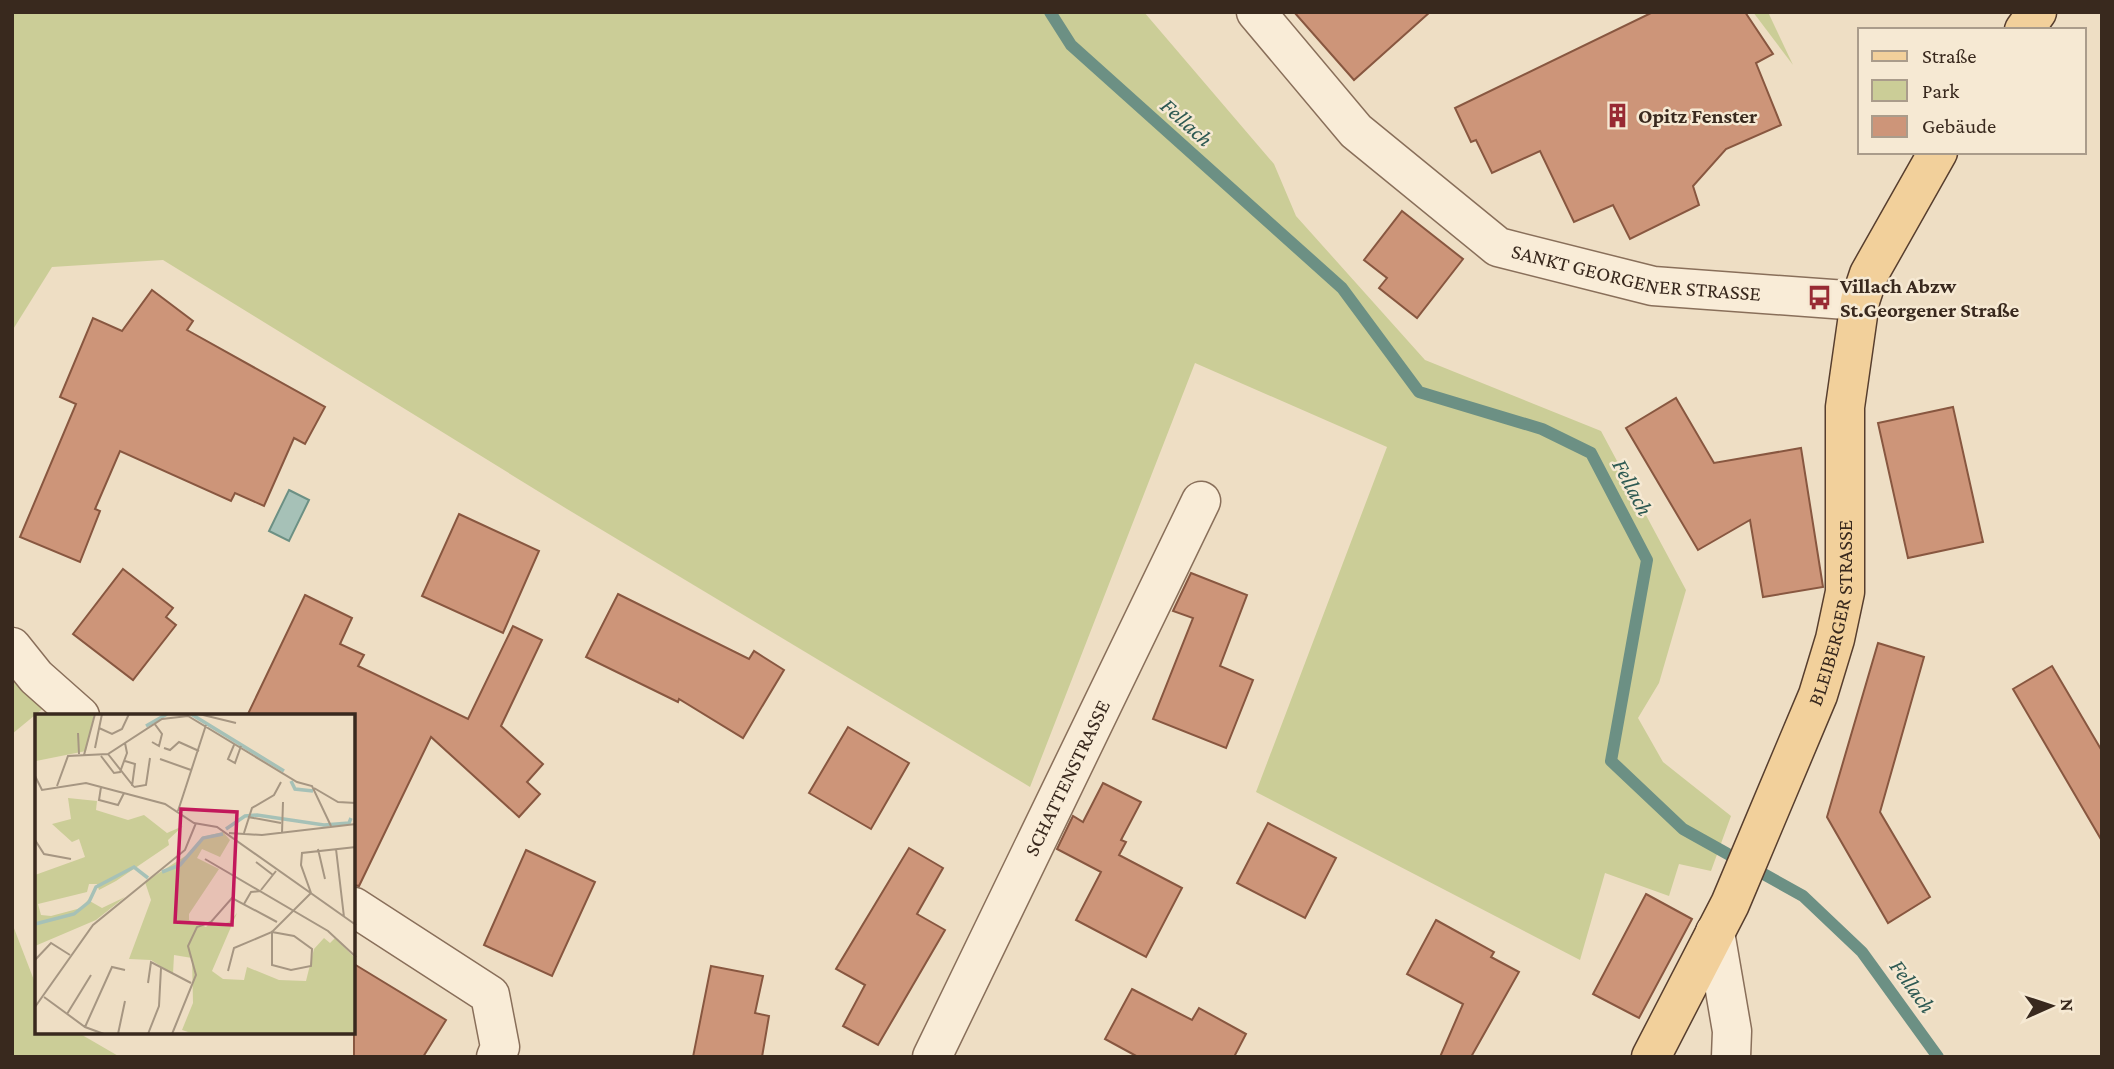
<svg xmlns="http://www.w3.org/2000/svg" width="2114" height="1069" font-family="'Crimson Pro',serif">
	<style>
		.green { fill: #cbcd97 }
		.water { fill: #a6c1b7; stroke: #6c9084; stroke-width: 2 }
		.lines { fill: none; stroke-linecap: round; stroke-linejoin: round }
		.stream { stroke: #6c9084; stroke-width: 12 }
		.building { fill: #cd9579; stroke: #885740; stroke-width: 2 }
		.minor-casing { stroke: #896f5a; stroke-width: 41 }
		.major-casing { stroke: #573e2e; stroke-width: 41 }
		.minor { stroke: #f9ecd7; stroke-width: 38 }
		.major { stroke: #f2d09b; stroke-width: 38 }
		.labels { text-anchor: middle; stroke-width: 5; stroke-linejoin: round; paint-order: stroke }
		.poi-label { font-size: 21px; font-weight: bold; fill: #39291e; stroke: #f6e9d3; text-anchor: start }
		.street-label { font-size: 21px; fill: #39291e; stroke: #f6e9d3 }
		.water-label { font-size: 23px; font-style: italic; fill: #2d5952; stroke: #f6e9d3 }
		.inset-river { fill: none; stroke: #a6c1b7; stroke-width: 3.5 }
		.inset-road { fill: none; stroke: #a69682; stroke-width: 2 }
		.view { fill: #c2185b; fill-opacity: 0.15; stroke: #c2185b; stroke-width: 3.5 }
		.inset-edge { fill: none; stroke: #39291e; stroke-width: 3.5 }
	</style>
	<rect width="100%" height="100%" fill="#eedec4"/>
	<g class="green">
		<path d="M 12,12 L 1144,12 L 1274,164 L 1296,216 L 1425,360 L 1601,431 L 1686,590 L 1659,683 L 1638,718 L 1663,762 L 1731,816 L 1711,871 L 1679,864 L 1669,896 L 1605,873 L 1580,960 L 1256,792 L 1387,447 L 1195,363 L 1030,787 L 567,509 L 163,260 L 52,267 L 12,331 Z"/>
		<path d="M 1753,12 L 1768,12 L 1793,65 Z"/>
		<path d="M 12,675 L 46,706 L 12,734 Z"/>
		<path d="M 12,923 L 37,988 L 37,1032 L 77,1032 L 120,1057 L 12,1057 Z"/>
	</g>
	<path class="water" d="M 289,490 L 309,500 L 289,541 L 269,531 Z"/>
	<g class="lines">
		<path class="stream" d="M 1050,12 L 1071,45 L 1342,288 L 1419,392 L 1542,429 L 1591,453 L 1647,560 L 1611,761 L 1683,829 L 1803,896 L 1862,952 L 1938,1057"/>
	</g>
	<g class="building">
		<path d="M 1294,12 L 1430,12 L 1354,80 Z"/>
		<path d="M 1653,12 L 1745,12 L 1773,54 L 1756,63 L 1781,125 L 1726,149 L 1693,186 L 1699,205 L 1630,239 L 1613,205 L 1574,222 L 1540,151 L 1492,173 L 1476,140 L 1471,142 L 1455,108 Z"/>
		<path d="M 1402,211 L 1463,259 L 1417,318 L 1379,288 L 1387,278 L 1364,260 Z"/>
		<path d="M 152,290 L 193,321 L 187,330 L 325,407 L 305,444 L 294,438 L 264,506 L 235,493 L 231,501 L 120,451 L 95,509 L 100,511 L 80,562 L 20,537 L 76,404 L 60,397 L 93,318 L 122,331 Z"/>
		<path d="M 1676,398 L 1714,463 L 1801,448 L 1823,587 L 1763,597 L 1750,520 L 1698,550 L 1626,428 Z"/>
		<path d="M 1953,407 L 1983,542 L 1908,558 L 1878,423 Z"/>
		<path d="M 459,514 L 539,551 L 503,633 L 422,596 Z"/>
		<path d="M 123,569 L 173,608 L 166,617 L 176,625 L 133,680 L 73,634 Z"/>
		<path d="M 1191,573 L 1247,595 L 1220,666 L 1253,680 L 1226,748 L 1153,719 L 1193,618 L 1173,611 Z"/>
		<path d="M 618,594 L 749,659 L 754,651 L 784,670 L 743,738 L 679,699 L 678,702 L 586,657 Z"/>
		<path d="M 305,595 L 352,618 L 340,644 L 364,655 L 358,666 L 468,719 L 513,626 L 542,640 L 501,726 L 543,764 L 527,782 L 540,794 L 519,817 L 431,737 L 359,886 L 354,885 L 354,716 L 247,716 Z"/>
		<path d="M 1878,643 L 1924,657 L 1880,812 L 1930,897 L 1888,923 L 1827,817 Z"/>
		<path d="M 2052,666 L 2102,751 L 2102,841 L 2013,689 Z"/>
		<path d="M 848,727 L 909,763 L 871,829 L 809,793 Z"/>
		<path d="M 1103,783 L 1141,802 L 1121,840 L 1126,842 L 1119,855 L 1182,888 L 1146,957 L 1076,920 L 1101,872 L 1057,849 L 1073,816 L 1083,822 Z"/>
		<path d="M 1268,823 L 1336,858 L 1305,918 L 1237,883 Z"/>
		<path d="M 909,848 L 943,868 L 917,914 L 945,930 L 878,1045 L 843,1026 L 865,985 L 836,969 Z"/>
		<path d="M 526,850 L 595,882 L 552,976 L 484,945 Z"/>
		<path d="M 1646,894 L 1692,919 L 1639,1018 L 1593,994 Z"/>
		<path d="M 1436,920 L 1494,952 L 1491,957 L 1519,972 L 1471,1057 L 1440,1057 L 1463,1004 L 1407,974 Z"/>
		<path d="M 354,964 L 446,1020 L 423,1057 L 354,1057 Z"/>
		<path d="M 711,966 L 763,976 L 755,1013 L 769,1016 L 762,1057 L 693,1057 Z"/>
		<path d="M 1132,989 L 1192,1020 L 1199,1008 L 1246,1034 L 1234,1057 L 1138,1057 L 1105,1039 Z"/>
	</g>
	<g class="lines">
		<defs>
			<g id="minor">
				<path id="s1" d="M 1256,12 L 1356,131 L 1498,247 L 1653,286 L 1860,301"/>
				<path d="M 12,647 L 36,677 L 80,716"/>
				<path d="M 354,907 L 490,995 L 500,1047 L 496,1057"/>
				<path d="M 1715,932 L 1732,1031 L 1731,1057"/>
				<path id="s2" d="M 932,1057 L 1201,501"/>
			</g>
			<g id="major">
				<path d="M 2024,30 L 2037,12"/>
				<path id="s3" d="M 1651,1057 L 1730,904 L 1818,695 L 1835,639 L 1845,592 L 1845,407 L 1860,301 L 1869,274 L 1938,152"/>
			</g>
		</defs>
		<use href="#minor" class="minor-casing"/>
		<use href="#major" class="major-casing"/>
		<use href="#minor" class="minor"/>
		<use href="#major" class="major"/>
	</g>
	<defs>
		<symbol id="building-bare" viewBox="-9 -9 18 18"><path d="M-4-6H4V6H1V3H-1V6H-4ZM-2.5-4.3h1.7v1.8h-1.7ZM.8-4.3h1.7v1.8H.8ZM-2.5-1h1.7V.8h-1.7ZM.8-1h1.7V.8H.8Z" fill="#982a33" stroke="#f6e9d3" stroke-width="2.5" paint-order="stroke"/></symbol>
		<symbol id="bus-bare" viewBox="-9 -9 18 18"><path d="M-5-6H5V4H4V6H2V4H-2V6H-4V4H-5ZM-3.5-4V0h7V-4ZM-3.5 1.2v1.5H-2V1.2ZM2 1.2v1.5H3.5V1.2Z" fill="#982a33" stroke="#f6e9d3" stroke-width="2.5" paint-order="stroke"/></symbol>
	</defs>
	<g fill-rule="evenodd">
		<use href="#building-bare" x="1600" y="98" width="35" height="35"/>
		<use href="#bus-bare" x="1802" y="280" width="35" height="35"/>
	</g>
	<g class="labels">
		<g class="poi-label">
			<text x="1638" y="123">Opitz Fenster</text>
			<text x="1840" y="293">Villach Abzw<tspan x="1840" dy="24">St.Georgener Straße</tspan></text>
		</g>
		<g class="street-label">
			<text dy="7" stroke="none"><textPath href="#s1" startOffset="480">SANKT GEORGENER STRASSE</textPath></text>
			<text dy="7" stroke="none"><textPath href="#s3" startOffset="483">BLEIBERGER STRASSE</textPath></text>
			<text dy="7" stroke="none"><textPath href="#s2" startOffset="310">SCHATTENSTRASSE</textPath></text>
		</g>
		<g class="water-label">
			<text transform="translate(1187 122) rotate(42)" y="8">Fellach</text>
			<text transform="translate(1633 487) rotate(62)" y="8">Fellach</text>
			<text transform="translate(1913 986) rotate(54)" y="8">Fellach</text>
		</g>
	</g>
	<g transform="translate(35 714)">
		<rect width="320" height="320" fill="#eedec4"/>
		<path d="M 0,0 L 59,0 L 51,37 L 1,47 ZM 33,84 L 62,87 L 61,96 L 93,106 L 109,101 L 132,119 L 148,112 L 133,126 L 134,131 L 81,167 L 64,176 L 62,170 L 54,170 L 52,178 L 3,190 L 6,201 L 16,202 L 46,194 L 53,186 L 67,194 L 90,183 L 61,206 L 0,232 L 0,161 L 50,143 L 44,125 L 37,128 L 17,110 L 36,105 ZM 188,118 L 195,126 L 185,143 L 167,135 L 162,144 L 184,155 L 154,200 L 154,206 L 171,213 L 177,207 L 181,212 L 194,208 L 202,199 L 177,257 L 188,265 L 209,266 L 212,253 L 244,266 L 271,267 L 279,235 L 289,224 L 295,229 L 300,224 L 320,244 L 320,320 L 159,320 L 147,316 L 158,289 L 157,244 L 139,241 L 138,260 L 116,246 L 94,245 L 116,186 L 110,168 L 155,139 L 167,123 Z" fill="#cbcd97"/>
		<path class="inset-river" d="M 156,0 L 249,57M 111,12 L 132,0M 256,67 L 260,75 L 278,77M 191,115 L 210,102 L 222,101 L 289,111 L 314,109 L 316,104M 127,158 L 145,151 L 168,124 L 188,120M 0,210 L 39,200 L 54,188 L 61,173 L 99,153 L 113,164"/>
		<path class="inset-road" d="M 164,0 L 201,9M 64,14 L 77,20 L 87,15 L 94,0M 43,19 L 44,40M 117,28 L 124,32 L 127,20 L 119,9M 199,31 L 193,45 L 200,49 L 206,32M 60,34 L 67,0M 129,34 L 135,36 L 144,28 L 164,37M 73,40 L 99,73M 49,41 L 60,0M 66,42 L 79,59 L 85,58 L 92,39 L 90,29M 125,45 L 156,56M 90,47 L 100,50 L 97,72M 0,62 L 7,76 L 51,69 L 130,90 L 159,109 L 182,113 L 321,211M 22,72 L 33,42 L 73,40 L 127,5 L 153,2 L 262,68 L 277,72 L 296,112M 66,73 L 64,86 L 83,91 L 89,79M 99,73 L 111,71 L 115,44M 279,74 L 303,88 L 321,89M 143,97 L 171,11M 213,103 L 246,109M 194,119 L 227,121 L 321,110M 209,119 L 217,94 L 239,81 L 246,68M 247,119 L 248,88M 0,126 L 9,140 L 36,145M 283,135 L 290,165M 301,135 L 309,203M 170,145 L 293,217 L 321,243M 221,148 L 238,161M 226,176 L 241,157M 209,190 L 216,178 L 226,177M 237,218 L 259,222 L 277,235 L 276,252 L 256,256 L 237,251 ZM 0,246 L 16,229 L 35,241M 193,257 L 199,234 L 237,218 L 276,179 L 266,151 L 267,139 L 321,133M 113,269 L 116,248 L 156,269M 9,283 L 50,313 L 69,320M 0,293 L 58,211 L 150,136 L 161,109M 32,300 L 56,261M 50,313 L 77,253 L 90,256M 83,320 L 90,287M 113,320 L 124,292 L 126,254M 137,320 L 161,261 L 153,232 L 162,213 L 176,208 L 197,184 L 242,208"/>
		<path class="view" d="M 146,95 L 202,98 L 197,211 L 140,208 Z"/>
		<rect width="320" height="320" class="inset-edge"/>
	</g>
	<rect width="2114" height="1069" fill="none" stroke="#39291e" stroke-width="28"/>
	<rect x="1858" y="28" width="228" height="126" fill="#f6e9d3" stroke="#aa9c8b" stroke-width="2"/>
	<rect x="1872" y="51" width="35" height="10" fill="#f2d09b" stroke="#aa9c8b" stroke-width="2"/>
	<text x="1922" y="63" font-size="21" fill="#39291e">Straße</text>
	<rect x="1872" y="80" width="35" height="21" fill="#cbcd97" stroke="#aa9c8b" stroke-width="2"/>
	<text x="1922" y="98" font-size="21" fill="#39291e">Park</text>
	<rect x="1872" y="116" width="35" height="21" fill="#cd9579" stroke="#aa9c8b" stroke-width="2"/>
	<text x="1922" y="133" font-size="21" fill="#39291e">Gebäude</text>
	<g transform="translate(2051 1006) rotate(87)" stroke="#f6e9d3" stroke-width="5" paint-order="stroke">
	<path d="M0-5L12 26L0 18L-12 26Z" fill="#39291e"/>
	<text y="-10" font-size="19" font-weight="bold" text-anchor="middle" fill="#39291e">N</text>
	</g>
</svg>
